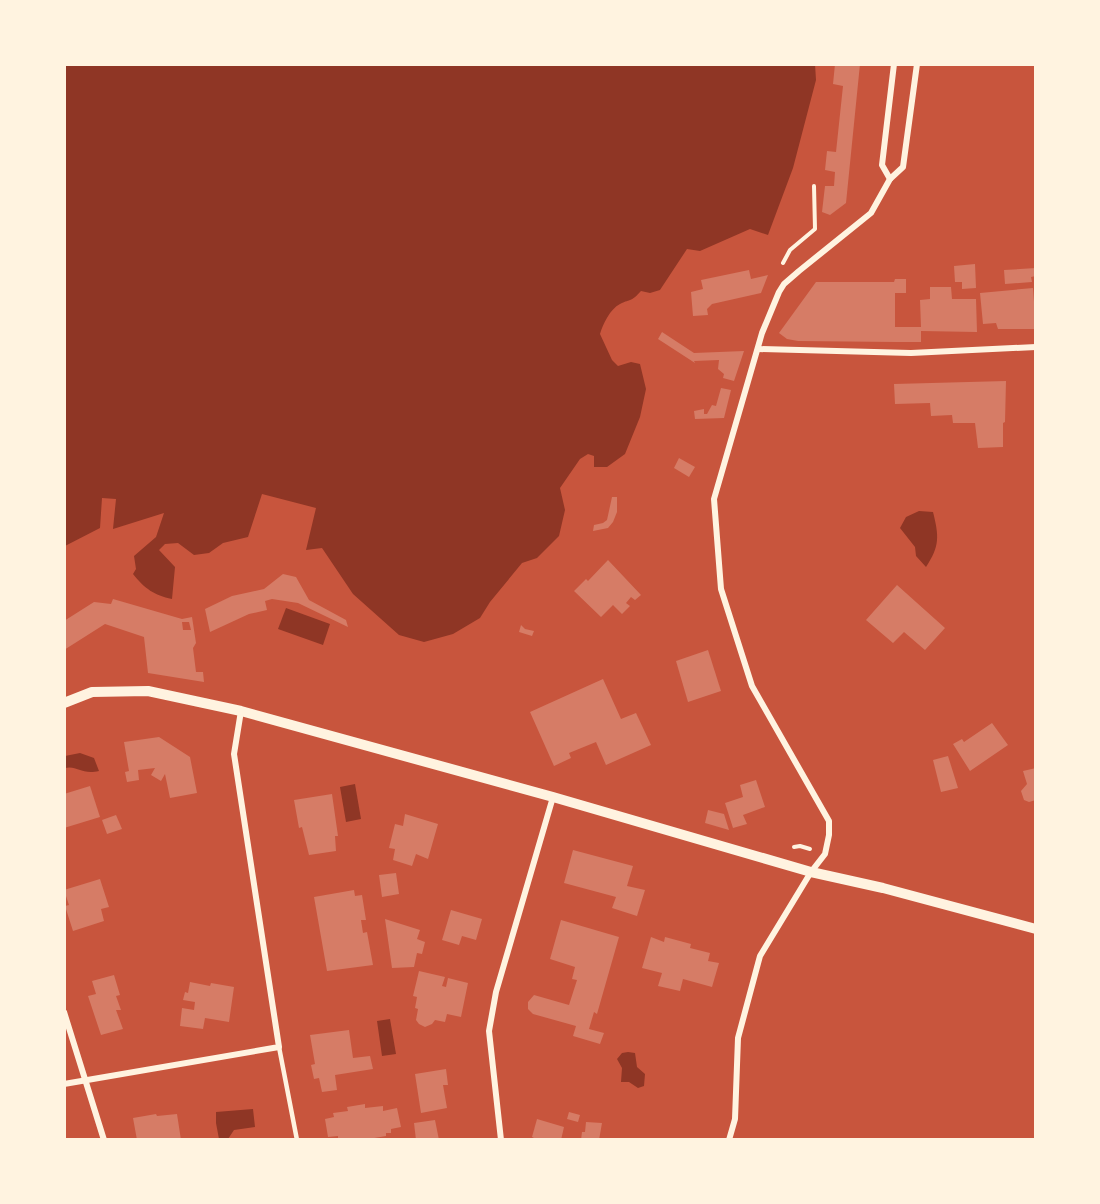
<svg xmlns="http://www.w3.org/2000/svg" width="1100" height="1204" font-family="Cabin,sans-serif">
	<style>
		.water { fill: #8f3625 }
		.building { fill: #d67c66; fill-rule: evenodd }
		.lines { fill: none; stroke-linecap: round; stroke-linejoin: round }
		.path { stroke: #fff3e0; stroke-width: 4 }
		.service { stroke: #fff3e0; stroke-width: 4.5 }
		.minor { stroke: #fff3e0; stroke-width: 6 }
		.tertiary { stroke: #fff3e0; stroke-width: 10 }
	</style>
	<rect width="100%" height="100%" fill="#c8553d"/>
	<g class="water">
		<path d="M 65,64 L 815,64 L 816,80 L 793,168 L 768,235 L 750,229 L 700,251 L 687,249 L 660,290 L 650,293 L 641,291 C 630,303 632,298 620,304 C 610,309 603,324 600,334 L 612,360 L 618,366 L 631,362 L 640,364 L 646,389 L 640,417 L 625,454 L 607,467 L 594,467 L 594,456 L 588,454 L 580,459 L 560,488 L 565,510 L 559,536 L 537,558 L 522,563 L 490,602 L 480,618 L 453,634 L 424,642 L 399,635 L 353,594 L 322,548 L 306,550 L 316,508 L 262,494 L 248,537 L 223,543 L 209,553 L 194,555 L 178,543 L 165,544 L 159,550 L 175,567 L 172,599 C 154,595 145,589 133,574 L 136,569 L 134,556 L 156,537 L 164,513 L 113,529 L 116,499 L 102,498 L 100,528 L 65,546 Z"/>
		<path d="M 919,511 L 933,512 C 939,536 940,546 926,567 L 916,556 L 915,547 L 900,528 L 906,517 Z"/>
		<path d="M 286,608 L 330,624 L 323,645 L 278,629 Z"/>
		<path d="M 80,753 L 94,758 L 99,771 C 81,775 77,765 65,768 L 65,756 Z"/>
		<path d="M 355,784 L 361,819 L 346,822 L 340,787 Z"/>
		<path d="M 390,1019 L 396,1054 L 382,1056 L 377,1021 Z"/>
		<path d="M 628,1052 L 635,1053 L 637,1067 L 645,1074 L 644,1086 L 638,1088 L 629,1082 L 621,1082 L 622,1068 L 617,1059 L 622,1053 Z"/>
		<path d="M 253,1109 L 255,1127 L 234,1130 L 228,1139 L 219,1139 L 216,1123 L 216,1112 Z"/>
	</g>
	<g class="building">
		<path d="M 835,64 L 860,64 L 846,203 L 830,215 L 822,212 L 825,186 L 834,186 L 835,172 L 825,170 L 827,151 L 836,152 L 843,86 L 833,84 Z"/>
		<path d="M 975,264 L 976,288 L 962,289 L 962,282 L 955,282 L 954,266 Z"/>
		<path d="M 1036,268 L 1036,276 L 1031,277 L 1032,282 L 1005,284 L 1004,270 Z"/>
		<path d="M 749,270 L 751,279 L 768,275 L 761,293 L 712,304 L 707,309 L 708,315 L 693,316 L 691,292 L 703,289 L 701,280 Z"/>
		<path d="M 895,279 L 906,279 L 906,293 L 895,293 L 895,327 L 921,327 L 920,300 L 930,299 L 930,287 L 951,287 L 952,299 L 976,299 L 977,332 L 921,331 L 921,342 L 896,342 L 798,341 L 787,339 L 779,333 L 816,282 L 894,282 Z"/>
		<path d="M 1033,288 L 1036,329 L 998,329 L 996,323 L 983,324 L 980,293 Z"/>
		<path d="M 662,332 L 694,353 L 744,351 L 734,381 L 723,378 L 724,374 L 718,369 L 719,360 L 694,361 L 695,363 L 658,339 Z"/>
		<path d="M 1006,381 L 1005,422 L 1003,423 L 1003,447 L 978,448 L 975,423 L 953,423 L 952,415 L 931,416 L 930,403 L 895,404 L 894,384 Z"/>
		<path d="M 721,388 L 731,390 L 724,418 L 695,419 L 694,411 L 704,409 L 704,414 L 707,414 L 712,405 L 716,406 Z"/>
		<path d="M 679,458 L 695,467 L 689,477 L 674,468 Z"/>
		<path d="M 612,497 L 617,497 L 617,512 L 613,522 L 608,528 L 593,531 L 594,525 L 603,523 L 607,520 Z"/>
		<path d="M 608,560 L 641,595 L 635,600 L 631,597 L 626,603 L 630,606 L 622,614 L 613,605 L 601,617 L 574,591 L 586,579 L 588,581 Z"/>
		<path d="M 283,574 L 296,577 L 309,600 L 346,620 L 348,627 L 298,603 L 272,599 L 265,601 L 267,610 L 249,614 L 210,632 L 205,609 L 232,596 L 264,589 Z"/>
		<path d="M 897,585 L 945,628 L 925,650 L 904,632 L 893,643 L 866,620 Z"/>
		<path d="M 113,599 L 182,619 L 192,617 L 196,643 L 193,648 L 196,672 L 203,672 L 204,682 L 148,673 L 144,637 L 105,624 L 64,650 L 64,621 L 94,602 L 111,604 ZM 182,622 L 189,622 L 191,630 L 183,630 Z"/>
		<path d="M 521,625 L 525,629 L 534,631 L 532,636 L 519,632 Z"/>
		<path d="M 708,650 L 721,691 L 688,702 L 676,661 Z"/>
		<path d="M 603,679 L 621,719 L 636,713 L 651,745 L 606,765 L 596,742 L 569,753 L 571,758 L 554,766 L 530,712 Z"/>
		<path d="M 992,723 L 1008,745 L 970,771 L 953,744 L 962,739 L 964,742 Z"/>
		<path d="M 159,737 L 190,757 L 197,793 L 170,798 L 165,774 L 161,781 L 151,775 L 155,768 L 138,770 L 139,780 L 127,782 L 125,772 L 129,771 L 124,742 Z"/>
		<path d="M 948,756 L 958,788 L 941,792 L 933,760 Z"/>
		<path d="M 1036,768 L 1036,800 L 1029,802 L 1024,800 L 1021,791 L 1027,784 L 1023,771 Z"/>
		<path d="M 756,780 L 765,807 L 743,815 L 747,824 L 733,828 L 725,803 L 743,797 L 740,785 Z"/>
		<path d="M 90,786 L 100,817 L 64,828 L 64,794 Z"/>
		<path d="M 332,794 L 338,836 L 335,836 L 336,851 L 309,855 L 302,827 L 299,828 L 294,800 Z"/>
		<path d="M 708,810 L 724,814 L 729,830 L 705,823 Z"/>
		<path d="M 405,814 L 438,824 L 428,859 L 416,854 L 412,866 L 393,860 L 395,849 L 389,848 L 395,824 L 403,826 Z"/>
		<path d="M 116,815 L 122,829 L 107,834 L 102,820 Z"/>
		<path d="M 573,850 L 633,866 L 627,886 L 645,890 L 637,916 L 612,908 L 616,897 L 564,883 Z"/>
		<path d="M 396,873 L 399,894 L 382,897 L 379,875 Z"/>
		<path d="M 100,879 L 109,907 L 101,909 L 104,921 L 73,931 L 65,906 L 69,905 L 64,890 Z"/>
		<path d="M 354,890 L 355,896 L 362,895 L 366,920 L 361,920 L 363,933 L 367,932 L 373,965 L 327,971 L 314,897 Z"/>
		<path d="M 451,910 L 482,919 L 476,940 L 462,936 L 459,945 L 442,940 Z"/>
		<path d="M 385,919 L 420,930 L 417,939 L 425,942 L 422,954 L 417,953 L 414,967 L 392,968 Z"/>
		<path d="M 561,920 L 619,937 L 597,1014 L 594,1012 L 589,1029 L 604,1033 L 600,1044 L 573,1036 L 576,1026 L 533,1014 L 528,1009 L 528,1002 L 534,995 L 569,1005 L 577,980 L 572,979 L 575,967 L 550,959 Z"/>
		<path d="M 651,937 L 664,942 L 665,937 L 691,944 L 690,948 L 710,953 L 708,961 L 719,963 L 712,987 L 683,979 L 680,991 L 658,986 L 662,973 L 642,968 Z"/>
		<path d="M 419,971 L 445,977 L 442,986 L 446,987 L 448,978 L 468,983 L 461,1017 L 447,1014 L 445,1022 L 435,1020 L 432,1024 L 425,1027 L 419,1024 L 416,1020 L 418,1009 L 415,1008 L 417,997 L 413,996 Z"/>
		<path d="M 114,975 L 120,995 L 116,996 L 121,1010 L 116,1010 L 123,1029 L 101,1035 L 88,996 L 96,994 L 92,981 Z"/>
		<path d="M 190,982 L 210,986 L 211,983 L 234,987 L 229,1022 L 205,1018 L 203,1029 L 180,1026 L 182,1008 L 194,1010 L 195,1002 L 183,1000 L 185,992 L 188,993 Z"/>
		<path d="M 349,1030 L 353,1058 L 370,1056 L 373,1069 L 335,1075 L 337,1090 L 322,1092 L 319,1078 L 314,1079 L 311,1065 L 315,1064 L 310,1035 Z"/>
		<path d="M 446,1069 L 448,1085 L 443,1085 L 447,1108 L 421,1113 L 415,1074 Z"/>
		<path d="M 365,1104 L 365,1108 L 383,1106 L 383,1111 L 397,1108 L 401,1127 L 391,1129 L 391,1133 L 386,1133 L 386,1136 L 363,1140 L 338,1140 L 338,1136 L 328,1137 L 325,1119 L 334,1117 L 333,1113 L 348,1111 L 347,1107 Z"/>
		<path d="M 569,1112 L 580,1115 L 578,1122 L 567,1119 Z"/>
		<path d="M 156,1114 L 157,1116 L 177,1114 L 181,1140 L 137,1140 L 133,1118 Z"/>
		<path d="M 537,1119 L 564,1127 L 561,1140 L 538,1140 L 532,1137 Z"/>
		<path d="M 435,1120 L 439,1140 L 416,1140 L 414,1123 Z"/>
		<path d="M 586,1122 L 602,1123 L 599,1140 L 581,1140 L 582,1132 L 585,1132 Z"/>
	</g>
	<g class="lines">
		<g class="path">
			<path d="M 783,263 L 790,250 L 815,229 L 814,186"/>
			<path d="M 794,847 L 800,846 L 810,849"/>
		</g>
		<path class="service" d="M 279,1047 L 297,1140"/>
		<g class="minor">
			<path d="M 890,179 L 882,165 L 894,64"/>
			<path d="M 758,349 L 911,353 L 1036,347"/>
			<path d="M 64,1012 L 104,1140"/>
			<path d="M 64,1084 L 279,1047 L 234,754 L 241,711"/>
			<path d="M 501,1140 L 489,1031 L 496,992 L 553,797"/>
			<path d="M 729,1140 L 735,1119 L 738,1038 L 760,956 L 811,872 L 825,854 L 829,835 L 829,821 L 752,686 L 721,589 L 714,499 L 762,333 L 779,292 L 784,284 L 799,271 L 871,213 L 890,179 L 903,167 L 917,64"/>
		</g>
		<path class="tertiary" d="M 64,703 L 92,692 L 148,691 L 241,711 L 553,797 L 811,872 L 883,888 L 1036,929"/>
	</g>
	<rect width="1100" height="1204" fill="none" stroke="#fff3e0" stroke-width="132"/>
</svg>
